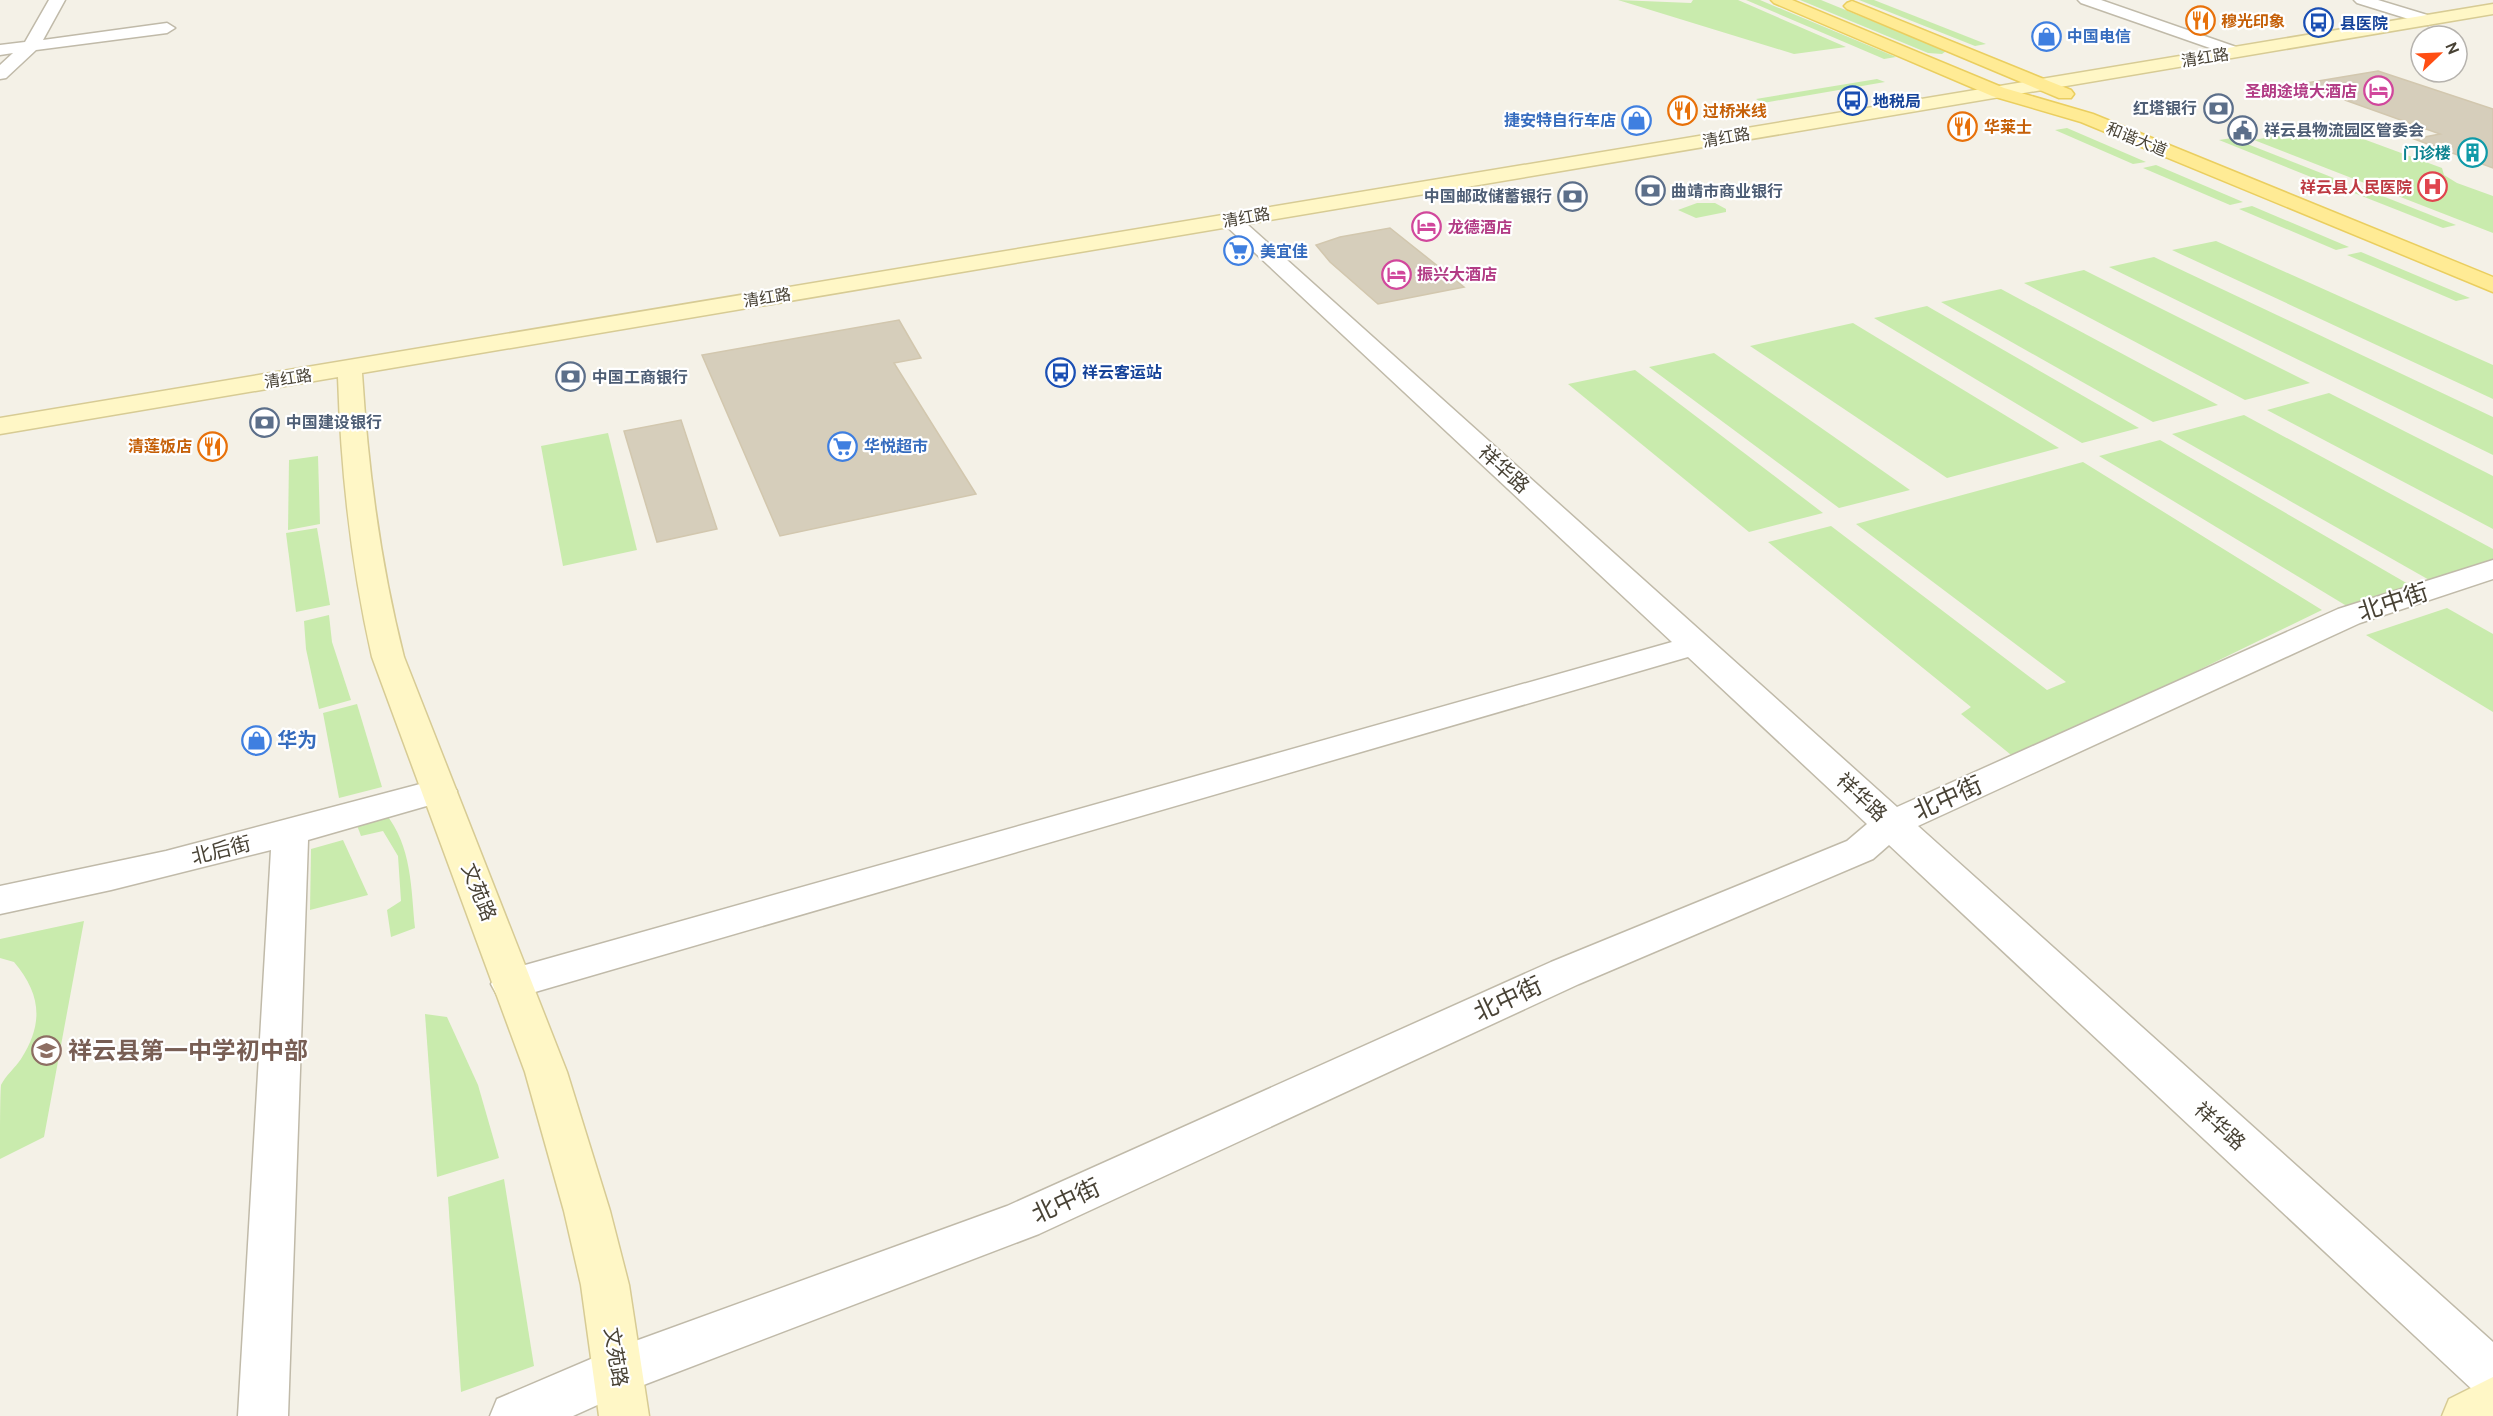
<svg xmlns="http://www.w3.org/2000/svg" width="2493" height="1416" font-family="Cabin,'Noto Sans SC',sans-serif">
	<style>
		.green { fill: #c9ebad }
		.building { fill: #d6cebb; stroke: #d2c7ae; stroke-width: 1.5 }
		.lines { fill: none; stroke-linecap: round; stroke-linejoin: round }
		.street-casing { stroke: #c0baa9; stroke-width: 3 }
		.secondary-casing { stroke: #d7cb94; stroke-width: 3 }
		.primary-casing { stroke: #eace5f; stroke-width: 3 }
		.street { fill: #fff; fill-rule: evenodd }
		.secondary { fill: #fff7c6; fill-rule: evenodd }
		.primary { fill: #ffeb95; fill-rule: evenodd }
		.labels { text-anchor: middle; stroke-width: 4.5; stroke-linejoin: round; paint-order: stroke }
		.far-food-label { font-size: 16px; font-weight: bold; fill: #c56008; stroke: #fff; text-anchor: start }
		.far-transit-label { font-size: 16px; font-weight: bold; fill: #164399; stroke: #fff; text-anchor: start }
		.far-shop-label { font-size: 16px; font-weight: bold; fill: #366cbe; stroke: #fff; text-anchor: start }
		.far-street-label { font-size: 16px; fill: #484235; stroke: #fff }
		.far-hotel-label { font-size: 16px; font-weight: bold; fill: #b23c85; stroke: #fff; text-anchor: start }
		.far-service-label { font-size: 16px; font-weight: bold; fill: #4e5e75; stroke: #fff; text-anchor: start }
		.far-culture-label { font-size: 16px; font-weight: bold; fill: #0d838f; stroke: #fff; text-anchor: end }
		.far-health-label { font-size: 16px; font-weight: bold; fill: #be3a42; stroke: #fff; text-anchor: end }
		.street-label { font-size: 20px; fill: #484235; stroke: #fff }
		.shop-label { font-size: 20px; font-weight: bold; fill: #366cbe; stroke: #fff; text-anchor: start }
		.near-street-label { font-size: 24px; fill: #484235; stroke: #fff }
		.near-education-label { font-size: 24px; font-weight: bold; fill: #785e54; stroke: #fff; text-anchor: start }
	</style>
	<rect width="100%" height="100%" fill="#f4f1e7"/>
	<g class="green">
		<path d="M 1618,0 L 1691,3 L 1693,0 L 1738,0 L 1846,47 L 1794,54 Z"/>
		<path d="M 1746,0 L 1760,0 L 1896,57 L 1884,59 Z"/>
		<path d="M 1800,0 L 1821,0 L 1946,51 L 1942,54 L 1928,53 Z"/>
		<path d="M 1859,0 L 1874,0 L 1986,44 L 1975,46 Z"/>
		<path d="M 1877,79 L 1885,82 L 1763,103 L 1756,99 Z"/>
		<path d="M 2328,126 L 2442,168 L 2444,175 L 2457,183 L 2493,196 L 2493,233 L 2254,140 Z"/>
		<path d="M 2067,128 L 2146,162 L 2133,164 L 2055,130 Z"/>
		<path d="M 2232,138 L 2344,182 L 2331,185 L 2219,140 Z"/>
		<path d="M 2156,165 L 2243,202 L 2230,205 L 2143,168 Z"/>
		<path d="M 2357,186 L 2456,225 L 2443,228 L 2344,189 Z"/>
		<path d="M 1697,203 L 1715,203 L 1726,209 L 1726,212 L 1696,218 L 1678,210 Z"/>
		<path d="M 2252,206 L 2349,247 L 2336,250 L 2239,209 Z"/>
		<path d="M 2216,241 L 2493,365 L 2493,399 L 2172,250 Z"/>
		<path d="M 2361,252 L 2470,298 L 2456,301 L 2347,255 Z"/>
		<path d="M 2154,257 L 2493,417 L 2493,455 L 2109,267 Z"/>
		<path d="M 2084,270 L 2310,383 L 2245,400 L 2024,283 Z"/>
		<path d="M 2001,289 L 2218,405 L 2153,422 L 1941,302 Z"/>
		<path d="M 1927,306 L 2139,428 L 2082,443 L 1874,318 Z"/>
		<path d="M 1853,323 L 2059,448 L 1947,478 L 1750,346 Z"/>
		<path d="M 1714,353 L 1910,490 L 1839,508 L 1649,367 Z"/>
		<path d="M 1635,370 L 1823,513 L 1749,532 L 1568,384 Z"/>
		<path d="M 2329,393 L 2493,476 L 2493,529 L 2267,410 Z"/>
		<path d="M 2244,415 L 2493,549 L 2493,561 L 2431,581 L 2172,434 Z"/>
		<path d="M 608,433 L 637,550 L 563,566 L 541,446 Z"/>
		<path d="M 2160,440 L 2415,588 L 2350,608 L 2099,456 Z"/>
		<path d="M 318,456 L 320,524 L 288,530 L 289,460 Z"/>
		<path d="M 2083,462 L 2322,610 L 2016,759 L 1961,714 L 1971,707 L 1768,542 L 1831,526 L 2047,690 L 2066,682 L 1856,524 Z"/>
		<path d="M 317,528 L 330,605 L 296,612 L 286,533 Z"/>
		<path d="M 2447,608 L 2493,634 L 2493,712 L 2366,635 Z"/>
		<path d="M 329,615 L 332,642 L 351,700 L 319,709 L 306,649 L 304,621 Z"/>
		<path d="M 357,704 L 382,787 L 339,798 L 323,713 Z"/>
		<path d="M 385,813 C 412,846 411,888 415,928 L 391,937 L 387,910 L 401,901 L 398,856 L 383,831 L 361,836 L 355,820 Z"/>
		<path d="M 343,840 L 368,895 L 310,910 L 311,849 Z"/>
		<path d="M 84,921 L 44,1137 L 0,1159 C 0,1145 0,1094 1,1085 C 6,1075 15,1068 21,1059 C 44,1023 41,994 14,962 L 0,958 L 0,939 Z"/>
		<path d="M 425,1014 L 447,1017 L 478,1085 L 499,1158 L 437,1177 Z"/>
		<path d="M 504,1179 L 534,1366 L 461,1392 L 448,1197 Z"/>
	</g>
	<g class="building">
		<path d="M 2378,71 L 2493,109 L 2493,168 L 2414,139 L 2440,134 L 2300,84 Z"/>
		<path d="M 1390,228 L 1464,287 L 1378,304 L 1330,262 L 1316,245 L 1340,237 Z"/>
		<path d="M 899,320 L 921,358 L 894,363 L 976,494 L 780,536 L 702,355 Z"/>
		<path d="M 681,420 L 717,529 L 657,542 L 624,431 Z"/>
	</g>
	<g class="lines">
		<defs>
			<g id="street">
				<path d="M 49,0 L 65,0 L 43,40 L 167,23 L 175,28 L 167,33 L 36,50 L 6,78 L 0,79 L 0,65 L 13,53 L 0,55 L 0,45 L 25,42 Z"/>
				<path d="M 2078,0 L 2101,0 L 2242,49 L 2244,52 L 2242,55 L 2230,55 L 2081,3 Z"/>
				<path d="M 2354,0 L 2378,0 L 2434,17 L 2436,20 L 2428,25 L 2357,3 Z"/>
				<path d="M 1231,214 L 1238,216 L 1897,807 L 2338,609 L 2493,560 L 2493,579 L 2360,623 L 1918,826 L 2493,1342 L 2493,1399 L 2475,1392 L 1889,845 L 1873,859 L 1579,984 L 1039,1234 L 633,1389 L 573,1416 L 490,1416 L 497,1399 L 619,1347 L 1007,1206 L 1551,962 L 1847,841 L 1867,824 L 1688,657 L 511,999 L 497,995 L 491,984 L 497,973 L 511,969 L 1672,642 L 1224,224 L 1221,220 L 1224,216 Z"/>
				<path d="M 439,779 L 451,783 L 457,791 L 451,799 L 308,840 L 288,1416 L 238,1416 L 271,850 L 111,890 L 0,914 L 0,886 L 166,851 Z"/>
			</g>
			<g id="secondary">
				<path d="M 2493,4 L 2493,14 L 362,373 C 368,469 380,563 404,657 L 567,1072 L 610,1211 L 629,1285 L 649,1416 L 599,1416 L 581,1285 L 564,1211 L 525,1072 L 372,657 C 351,564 341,472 338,377 L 0,434 L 0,418 Z"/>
				<path d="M 2493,1377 L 2493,1416 L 2442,1416 L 2449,1399 Z"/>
			</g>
			<g id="primary">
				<path d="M 1771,0 L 1792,0 L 2004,88 L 2093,114 L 2493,277 L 2493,292 L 2081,122 L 1992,96 L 1774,3 Z"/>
				<path d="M 1852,1 L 2071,90 L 2074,94 L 2071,98 L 2059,98 L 1847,9 L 1844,6 L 1847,3 Z"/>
			</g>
		</defs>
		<use href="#street" class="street-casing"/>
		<use href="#secondary" class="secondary-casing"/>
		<use href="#primary" class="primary-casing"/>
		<use href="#street" class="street"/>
		<use href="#secondary" class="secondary"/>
		<use href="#primary" class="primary"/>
	</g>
	<defs>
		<symbol id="restaurant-ring" viewBox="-11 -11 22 22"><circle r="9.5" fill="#fff" stroke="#e8710a" stroke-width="1.5"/><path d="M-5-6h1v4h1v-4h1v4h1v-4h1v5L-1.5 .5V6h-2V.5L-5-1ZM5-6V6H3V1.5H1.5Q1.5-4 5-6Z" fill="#e8710a"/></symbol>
		<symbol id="bus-ring" viewBox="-11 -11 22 22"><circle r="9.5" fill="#fff" stroke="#1a4fb4" stroke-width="1.5"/><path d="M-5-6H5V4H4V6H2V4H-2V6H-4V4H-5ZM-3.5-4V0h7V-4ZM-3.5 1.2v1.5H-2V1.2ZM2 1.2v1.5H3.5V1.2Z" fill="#1a4fb4"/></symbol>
		<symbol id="shop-ring" viewBox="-11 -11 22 22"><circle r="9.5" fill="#fff" stroke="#3f7fe0" stroke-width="1.5"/><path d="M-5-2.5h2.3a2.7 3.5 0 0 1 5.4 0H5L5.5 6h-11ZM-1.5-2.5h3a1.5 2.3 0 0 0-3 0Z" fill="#3f7fe0"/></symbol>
		<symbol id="hotel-ring" viewBox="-11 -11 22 22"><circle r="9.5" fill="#fff" stroke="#d1479c" stroke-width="1.5"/><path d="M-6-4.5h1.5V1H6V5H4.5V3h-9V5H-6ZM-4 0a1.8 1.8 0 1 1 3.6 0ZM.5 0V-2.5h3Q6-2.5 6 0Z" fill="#d1479c"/></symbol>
		<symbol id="bank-ring" viewBox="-11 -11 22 22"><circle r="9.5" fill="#fff" stroke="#5c6f8a" stroke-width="1.5"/><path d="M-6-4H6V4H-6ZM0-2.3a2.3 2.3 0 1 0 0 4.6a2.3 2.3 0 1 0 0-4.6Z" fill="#5c6f8a"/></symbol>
		<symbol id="civic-ring" viewBox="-11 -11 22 22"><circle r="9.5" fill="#fff" stroke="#5c6f8a" stroke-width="1.5"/><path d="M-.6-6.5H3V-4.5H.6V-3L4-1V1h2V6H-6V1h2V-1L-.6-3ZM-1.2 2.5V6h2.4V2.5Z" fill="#5c6f8a"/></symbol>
		<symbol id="building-ring" viewBox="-11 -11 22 22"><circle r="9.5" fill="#fff" stroke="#0f9aa8" stroke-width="1.5"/><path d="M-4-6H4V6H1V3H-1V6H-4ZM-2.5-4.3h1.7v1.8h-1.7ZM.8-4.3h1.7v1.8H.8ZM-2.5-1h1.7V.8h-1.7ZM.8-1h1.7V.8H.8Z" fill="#0f9aa8"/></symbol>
		<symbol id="hospital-ring" viewBox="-11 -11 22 22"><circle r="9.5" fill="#fff" stroke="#e0444e" stroke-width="1.5"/><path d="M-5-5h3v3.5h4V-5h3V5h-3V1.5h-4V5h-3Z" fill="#e0444e"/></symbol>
		<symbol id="supermarket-ring" viewBox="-11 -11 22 22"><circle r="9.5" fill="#fff" stroke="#3f7fe0" stroke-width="1.5"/><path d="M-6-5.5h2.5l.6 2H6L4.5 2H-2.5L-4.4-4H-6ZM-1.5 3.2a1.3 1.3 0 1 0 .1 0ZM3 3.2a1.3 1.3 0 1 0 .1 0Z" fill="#3f7fe0"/></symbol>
		<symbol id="school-ring" viewBox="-11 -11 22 22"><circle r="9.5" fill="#fff" stroke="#8d6e63" stroke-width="1.5"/><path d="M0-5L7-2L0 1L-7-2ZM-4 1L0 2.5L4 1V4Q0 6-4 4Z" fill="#8d6e63"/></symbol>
	</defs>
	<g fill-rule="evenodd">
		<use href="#restaurant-ring" x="2184" y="4" width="33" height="33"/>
		<use href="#bus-ring" x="2302" y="6" width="33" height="33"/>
		<use href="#shop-ring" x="2030" y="20" width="33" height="33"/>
		<use href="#hotel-ring" x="2362" y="74" width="33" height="33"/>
		<use href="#bus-ring" x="1836" y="84" width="33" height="33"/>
		<use href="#bank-ring" x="2202" y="92" width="33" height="33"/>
		<use href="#restaurant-ring" x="1666" y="94" width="33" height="33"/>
		<use href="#shop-ring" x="1620" y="104" width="33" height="33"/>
		<use href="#restaurant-ring" x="1946" y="110" width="33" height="33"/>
		<use href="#civic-ring" x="2226" y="114" width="33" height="33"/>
		<use href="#building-ring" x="2456" y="136" width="33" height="33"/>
		<use href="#hospital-ring" x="2416" y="170" width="33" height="33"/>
		<use href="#bank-ring" x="1634" y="174" width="33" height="33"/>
		<use href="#bank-ring" x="1556" y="180" width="33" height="33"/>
		<use href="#hotel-ring" x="1410" y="210" width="33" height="33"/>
		<use href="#supermarket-ring" x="1222" y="234" width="33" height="33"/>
		<use href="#hotel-ring" x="1380" y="258" width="33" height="33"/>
		<use href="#bus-ring" x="1044" y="356" width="33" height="33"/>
		<use href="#bank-ring" x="554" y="360" width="33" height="33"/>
		<use href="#bank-ring" x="248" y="406" width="33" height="33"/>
		<use href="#restaurant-ring" x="196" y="430" width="33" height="33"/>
		<use href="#supermarket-ring" x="826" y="430" width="33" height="33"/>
		<use href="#shop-ring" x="240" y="724" width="33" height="33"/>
		<use href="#school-ring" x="30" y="1034" width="33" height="33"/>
	</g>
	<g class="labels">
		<g class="far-food-label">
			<text x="2221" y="27">穆光印象</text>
			<text x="1703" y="117">过桥米线</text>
			<text x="1984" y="133">华莱士</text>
			<text x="192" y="452" text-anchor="end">清莲饭店</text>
		</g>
		<g class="far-transit-label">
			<text x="2340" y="29">县医院</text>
			<text x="1873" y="107">地税局</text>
			<text x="1082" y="378">祥云客运站</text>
		</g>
		<g class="far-shop-label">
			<text x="2067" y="42">中国电信</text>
			<text x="1616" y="126" text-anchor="end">捷安特自行车店</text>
			<text x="1260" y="257">美宜佳</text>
			<text x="864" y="452">华悦超市</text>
		</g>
		<g class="far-street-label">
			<text transform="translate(2205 57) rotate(-9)" y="6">清红路</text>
			<text transform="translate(1726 137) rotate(-10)" y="6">清红路</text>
			<text transform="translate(2137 139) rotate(22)" y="6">和谐大道</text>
			<text transform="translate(1246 217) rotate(-10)" y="6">清红路</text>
			<text transform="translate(767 297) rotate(-9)" y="6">清红路</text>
			<text transform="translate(288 378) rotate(-9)" y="6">清红路</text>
		</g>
		<g class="far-hotel-label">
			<text x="2357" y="97" text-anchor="end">圣朗途境大酒店</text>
			<text x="1448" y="233">龙德酒店</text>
			<text x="1417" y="280">振兴大酒店</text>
		</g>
		<g class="far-service-label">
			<text x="2197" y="114" text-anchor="end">红塔银行</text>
			<text x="2264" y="136">祥云县物流园区管委会</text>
			<text x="1671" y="197">曲靖市商业银行</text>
			<text x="1552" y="202" text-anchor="end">中国邮政储蓄银行</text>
			<text x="592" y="383">中国工商银行</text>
			<text x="286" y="428">中国建设银行</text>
		</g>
		<g class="far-culture-label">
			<text x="2451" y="159">门诊楼</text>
		</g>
		<g class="far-health-label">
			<text x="2412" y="193">祥云县人民医院</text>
		</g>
		<g class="street-label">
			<text transform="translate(1504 469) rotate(42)" y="7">祥华路</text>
			<text transform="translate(1862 797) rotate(43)" y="7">祥华路</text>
			<text transform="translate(221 850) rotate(-14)" y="7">北后街</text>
			<text transform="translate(479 892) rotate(68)" y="7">文苑路</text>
			<text transform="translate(2220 1126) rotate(42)" y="7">祥华路</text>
			<text transform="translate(616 1357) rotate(81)" y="7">文苑路</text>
		</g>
		<g class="shop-label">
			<text x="277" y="747">华为</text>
		</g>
		<g class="near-street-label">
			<text transform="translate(2393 602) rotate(-18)" y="8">北中街</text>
			<text transform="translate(1948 798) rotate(-24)" y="8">北中街</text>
			<text transform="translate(1508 999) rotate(-25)" y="8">北中街</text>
			<text transform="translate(1066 1201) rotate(-25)" y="8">北中街</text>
		</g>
		<g class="near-education-label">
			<text x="68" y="1059">祥云县第一中学初中部</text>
		</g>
	</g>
	<g transform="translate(2439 54) rotate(67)"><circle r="28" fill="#ffffff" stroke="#b6b3ae" stroke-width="1.5"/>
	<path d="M0-4.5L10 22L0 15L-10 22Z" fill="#ff4e13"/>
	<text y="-9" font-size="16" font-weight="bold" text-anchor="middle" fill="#484235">N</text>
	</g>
</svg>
